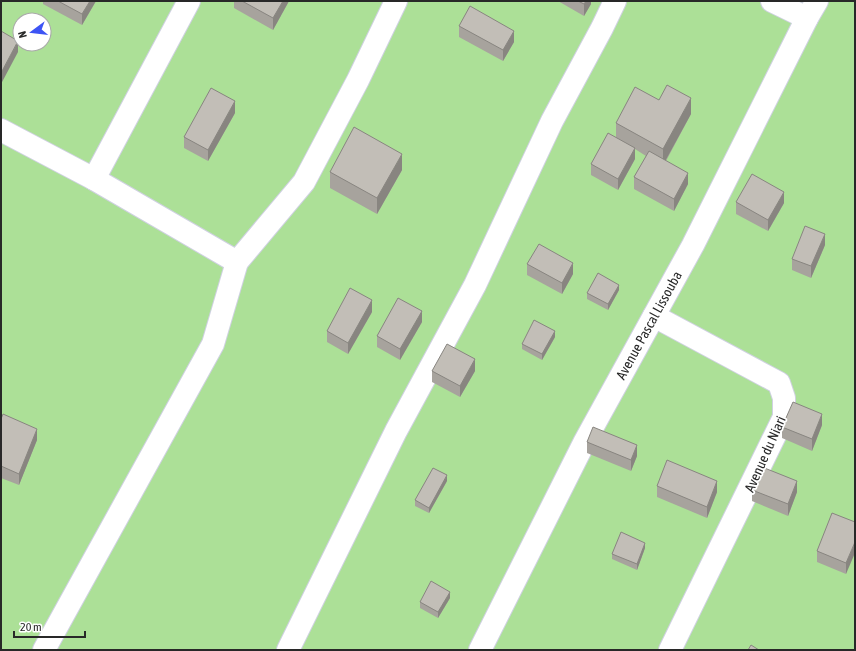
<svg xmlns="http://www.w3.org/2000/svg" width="856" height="651" font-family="'Asap Condensed',sans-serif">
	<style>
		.green { fill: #ace097; fill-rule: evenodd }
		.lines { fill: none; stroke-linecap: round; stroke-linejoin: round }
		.minor-casing { stroke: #cfd1e1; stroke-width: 24 }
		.minor { stroke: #fff; stroke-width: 22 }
		.wall { fill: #a7a39d }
		.shaded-wall { fill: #888580 }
		.building { fill: #c2beb7; stroke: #888580 }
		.labels { text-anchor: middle; stroke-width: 3.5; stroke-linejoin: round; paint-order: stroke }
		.street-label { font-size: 14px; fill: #282828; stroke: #fff }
	</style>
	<rect width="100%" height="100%" fill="#eae4da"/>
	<path class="green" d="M 1,1 L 855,1 L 855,650 L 1,650 ZM 20,20 L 44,20 L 44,44 L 20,44 Z"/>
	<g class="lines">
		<defs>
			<g id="minor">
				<path d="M 772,1 L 807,18"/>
				<path d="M 1,130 L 94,179 L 237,262"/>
				<path d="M 94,179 L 189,1"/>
				<path d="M 654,316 L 779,383 L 784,398 L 784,417 L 670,650"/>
				<path d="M 44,650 L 213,344 L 237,262 L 304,182 L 358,80 L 396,1"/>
				<path d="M 288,650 L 396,431 L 475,285 L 552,121 L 602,28 L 615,1"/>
				<path id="s1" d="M 480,650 L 585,441 L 693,245 L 807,18 L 817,1"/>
			</g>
		</defs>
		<use href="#minor" class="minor-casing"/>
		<use href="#minor" class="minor"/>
	</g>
	<g class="wall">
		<path d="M 43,1 L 96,1 L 82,25 L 43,4 Z"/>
		<path d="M 234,1 L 289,1 L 273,30 L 234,8 Z"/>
		<path d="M 558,1 L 591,1 L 591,4 L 584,16 Z"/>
		<path d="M 459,26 L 514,42 L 503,61 L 459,37 Z"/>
		<path d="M 659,100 L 691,114 L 666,161 L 688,184 L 674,211 L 634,189 L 634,177 L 646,156 L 635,149 L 635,159 L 618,190 L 591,175 L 591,164 L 616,137 L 616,123 Z"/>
		<path d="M 235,113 L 208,161 L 184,148 L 184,137 Z"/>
		<path d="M 402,170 L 377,214 L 330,188 L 330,172 Z"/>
		<path d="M 736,202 L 784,203 L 768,231 L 736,214 Z"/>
		<path d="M 825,245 L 811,278 L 792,270 L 792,259 Z"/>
		<path d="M 527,264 L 573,274 L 562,294 L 527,275 Z"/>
		<path d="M 619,290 L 608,310 L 587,299 L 587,293 Z"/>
		<path d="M 372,312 L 348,354 L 327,342 L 327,331 Z"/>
		<path d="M 422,322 L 400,360 L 377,347 L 377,336 Z"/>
		<path d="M 555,337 L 542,360 L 522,349 L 522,344 Z"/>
		<path d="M 432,371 L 475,371 L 460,397 L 432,382 Z"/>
		<path d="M 1,419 L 37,440 L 19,485 L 1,478 Z"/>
		<path d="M 822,425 L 812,451 L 782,438 L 782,427 Z"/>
		<path d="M 587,442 L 637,456 L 631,471 L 587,453 Z"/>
		<path d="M 447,481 L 429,513 L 415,506 L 415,500 Z"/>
		<path d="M 657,486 L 717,492 L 707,518 L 657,497 Z"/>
		<path d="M 752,490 L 797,492 L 788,516 L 752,501 Z"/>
		<path d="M 855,522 L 846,574 L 817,562 L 817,551 Z"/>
		<path d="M 645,548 L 637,570 L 612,559 L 612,554 Z"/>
		<path d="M 450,598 L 438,618 L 420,608 L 420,602 Z"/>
	</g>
	<g class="shaded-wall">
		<path d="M 90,1 L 96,1 L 82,25 L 82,14 Z"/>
		<path d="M 283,1 L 289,1 L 273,30 L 273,18 Z"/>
		<path d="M 586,1 L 591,1 L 591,4 L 584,16 L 584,4 Z"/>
		<path d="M 514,31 L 514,42 L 503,61 L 503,50 Z"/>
		<path d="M 18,41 L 18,52 L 1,84 L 1,73 Z"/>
		<path d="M 691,98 L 691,114 L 663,165 L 663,149 Z"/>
		<path d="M 235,101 L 235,113 L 208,161 L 208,150 Z"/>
		<path d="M 635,148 L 635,159 L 618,190 L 618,179 Z"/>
		<path d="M 402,154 L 402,170 L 377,214 L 377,198 Z"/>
		<path d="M 688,173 L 688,184 L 674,211 L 674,199 Z"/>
		<path d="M 784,192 L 784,203 L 768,231 L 768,220 Z"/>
		<path d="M 825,234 L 825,245 L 811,278 L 811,266 Z"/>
		<path d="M 573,263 L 573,274 L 562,294 L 562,283 Z"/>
		<path d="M 619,285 L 619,290 L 608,310 L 608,304 Z"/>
		<path d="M 372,300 L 372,312 L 348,354 L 348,343 Z"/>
		<path d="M 422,311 L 422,322 L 400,360 L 400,349 Z"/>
		<path d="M 555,331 L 555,337 L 542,360 L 542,354 Z"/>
		<path d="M 475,359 L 475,371 L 460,397 L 460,386 Z"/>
		<path d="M 822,414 L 822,425 L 812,451 L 812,439 Z"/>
		<path d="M 37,429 L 37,440 L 19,485 L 19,474 Z"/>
		<path d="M 637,445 L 637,456 L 631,471 L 631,460 Z"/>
		<path d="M 447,475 L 447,481 L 429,513 L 429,508 Z"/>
		<path d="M 717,481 L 717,492 L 707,518 L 707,507 Z"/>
		<path d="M 797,481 L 797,492 L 788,516 L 788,504 Z"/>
		<path d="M 855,542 L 855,553 L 846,574 L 846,563 Z"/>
		<path d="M 645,543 L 645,548 L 637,570 L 637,564 Z"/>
		<path d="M 450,592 L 450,598 L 438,618 L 438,612 Z"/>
	</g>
	<g class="building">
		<path d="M 58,1 L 90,1 L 82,14 Z"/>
		<path d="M 242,1 L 283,1 L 273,18 Z"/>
		<path d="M 578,1 L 586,1 L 584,4 Z"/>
		<path d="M 470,6 L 514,31 L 503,50 L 459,26 Z"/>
		<path d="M 1,31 L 18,41 L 1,73 Z"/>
		<path d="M 667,85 L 691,98 L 663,149 L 616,123 L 635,87 L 659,100 Z"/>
		<path d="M 211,88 L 235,101 L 208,150 L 184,137 Z"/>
		<path d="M 354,127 L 402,154 L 377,198 L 330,172 Z"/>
		<path d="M 608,133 L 635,148 L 618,179 L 591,164 Z"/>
		<path d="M 649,151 L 688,173 L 674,199 L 634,177 Z"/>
		<path d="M 752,174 L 784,192 L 768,220 L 736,202 Z"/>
		<path d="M 805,226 L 825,234 L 811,266 L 792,259 Z"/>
		<path d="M 539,244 L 573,263 L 562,283 L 527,264 Z"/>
		<path d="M 598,273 L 619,285 L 608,304 L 587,293 Z"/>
		<path d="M 350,288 L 372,300 L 348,343 L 327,331 Z"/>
		<path d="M 398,298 L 422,311 L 400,349 L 377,336 Z"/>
		<path d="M 534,320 L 555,331 L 542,354 L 522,344 Z"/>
		<path d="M 447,344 L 475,359 L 460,386 L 432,371 Z"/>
		<path d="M 793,402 L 822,414 L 812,439 L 782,427 Z"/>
		<path d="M 3,414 L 37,429 L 19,474 L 1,466 L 1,419 Z"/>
		<path d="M 593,427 L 637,445 L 631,460 L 587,442 Z"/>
		<path d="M 667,460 L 717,481 L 707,507 L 657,486 Z"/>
		<path d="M 762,467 L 797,481 L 788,504 L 752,490 Z"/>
		<path d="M 433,468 L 447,475 L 429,508 L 415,500 Z"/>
		<path d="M 832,513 L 855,522 L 855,542 L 846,563 L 817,551 Z"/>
		<path d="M 621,532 L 645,543 L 637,564 L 612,554 Z"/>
		<path d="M 431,581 L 450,592 L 438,612 L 420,602 Z"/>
		<path d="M 751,645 L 759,650 L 748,650 Z"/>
	</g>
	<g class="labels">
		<g class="street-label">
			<text dy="5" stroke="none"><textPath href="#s1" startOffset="366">Avenue Pascal Lissouba</textPath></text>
			<text transform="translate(765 454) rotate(-66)" y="5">Avenue du Niari</text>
		</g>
	</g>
	<rect width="856" height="651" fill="none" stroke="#282828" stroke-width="4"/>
	<g transform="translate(32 32) rotate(255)"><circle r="19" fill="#ffffff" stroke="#a9a9a9"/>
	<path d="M0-3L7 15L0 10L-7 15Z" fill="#3d54f4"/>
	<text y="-6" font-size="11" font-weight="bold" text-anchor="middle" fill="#282828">N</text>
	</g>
	<path d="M14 631v6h71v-6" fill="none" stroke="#282828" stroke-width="2"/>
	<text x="20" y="631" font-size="12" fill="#282828" stroke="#ffffff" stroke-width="3" paint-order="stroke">20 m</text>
</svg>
